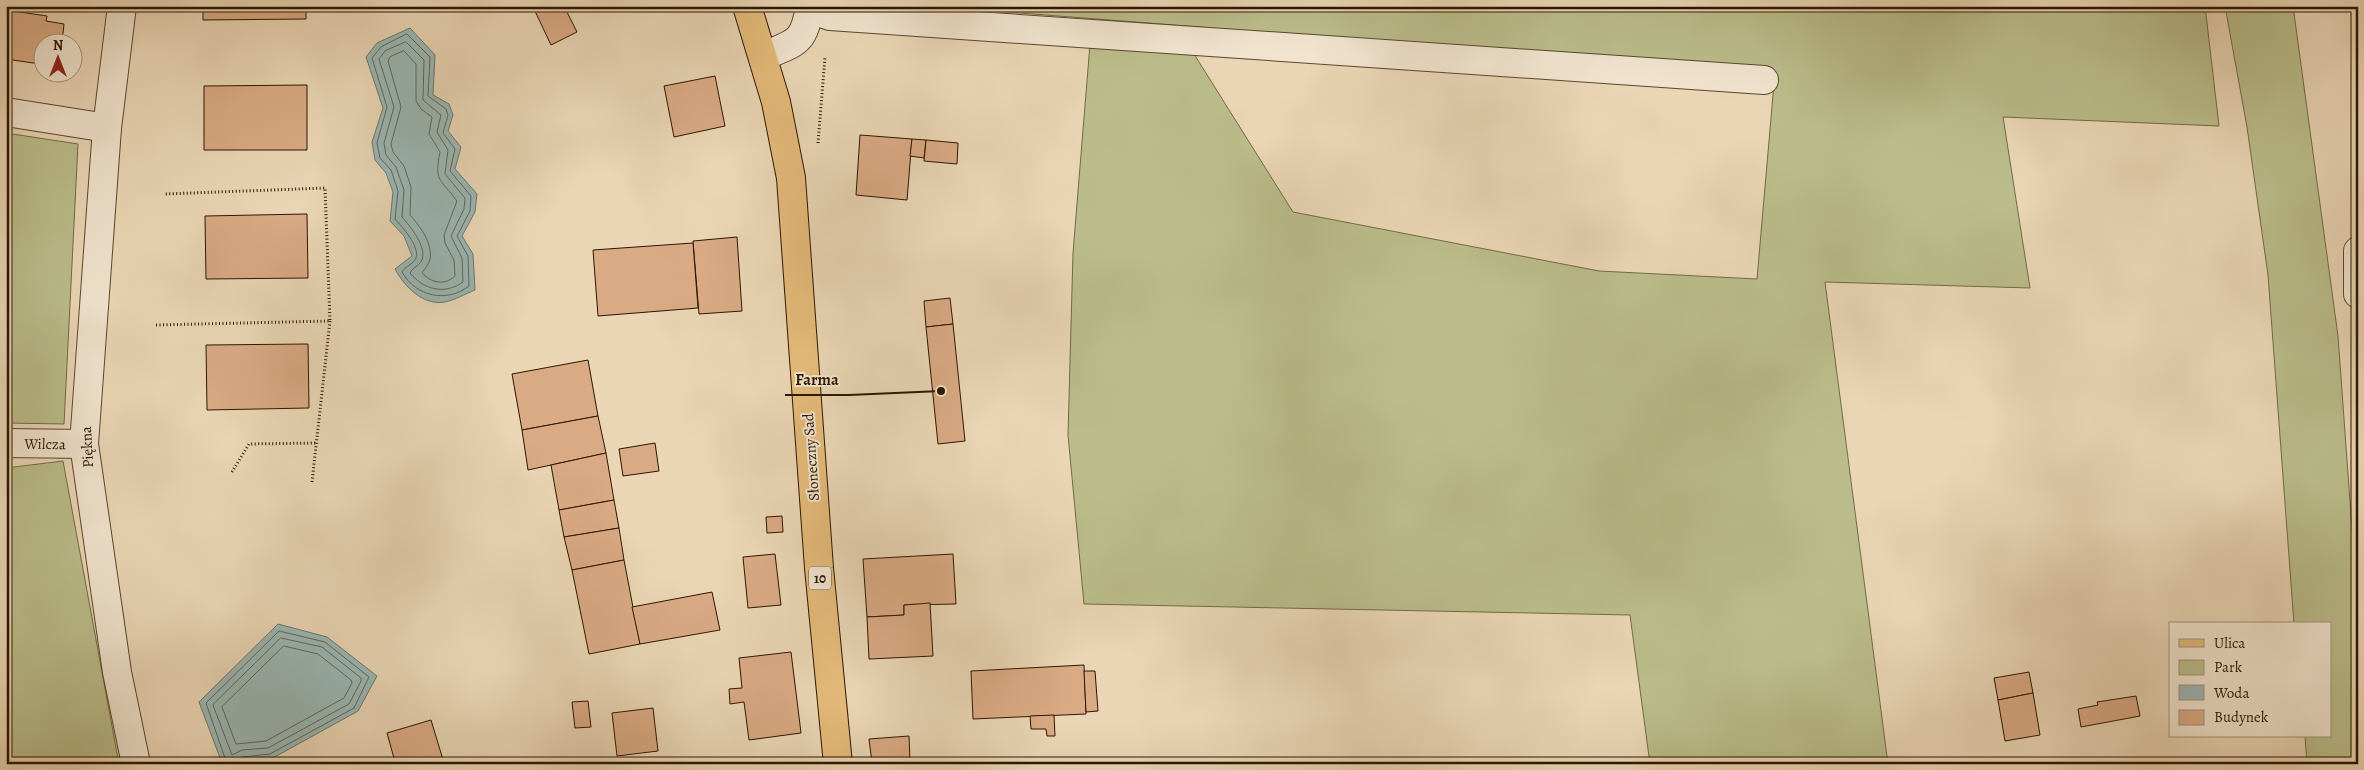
<svg xmlns="http://www.w3.org/2000/svg" width="2364" height="770" font-family="Alegreya,serif">
	<style>
		.green { fill: #babd8b; stroke: #726a46 }
		.water { fill: #9ab7b5; stroke: #6d776d }
		.lines { fill: none; stroke-linecap: round; stroke-linejoin: round }
		.shore { stroke: #62665a; stroke-width: 1 }
		.building { fill: #daaa84; stroke: #2a1600 }
		.minor-casing { stroke: #5a462d; stroke-width: 30 }
		.major-casing { stroke: #2a1600; stroke-width: 30 }
		.path { stroke: #2a1600; stroke-width: 3; stroke-dasharray: 1 2.5; stroke-linecap: butt }
		.minor { stroke: #f1e4cf; stroke-width: 28 }
		.major { stroke: #e5bb7a; stroke-width: 28 }
		.labels { text-anchor: middle; stroke-width: 4; stroke-linejoin: round; paint-order: stroke }
		.shield { fill: #f1e4cf; stroke: #66543e; stroke-width: 1 }
		.shield-label { font-size: 14px; font-weight: bold; fill: #2a1600 }
		.street-label { font-size: 15px; fill: #2a1600; stroke: #f1e4cf }
		.leader { fill: none; stroke: #2a1600; stroke-width: 2 }
		.callout-dot { fill: #2a1600; stroke: #f1e4cf; stroke-width: 2 }
		.callout-label { font-size: 16px; text-anchor: middle; font-weight: bold; fill: #2a1600; stroke: #f1e4cf; stroke-width: 4; stroke-linejoin: round; paint-order: stroke }
	</style>
	<rect width="100%" height="100%" fill="#ead6b5"/>
	<filter id="stains"><feTurbulence type="fractalNoise" baseFrequency=".004" numOctaves="4"/><feColorMatrix values="0 0 0 0 .2 0 0 0 0 .09 0 0 0 0 .02 0 0 0 .5 -.17"/></filter>
	<radialGradient id="worn" r=".72"><stop offset=".6" stop-color="#630" stop-opacity="0"/><stop offset="1" stop-color="#630" stop-opacity=".3"/></radialGradient>
	<g class="green">
		<path d="M 930,6 L 2205,6 L 2219,126 L 2003,117 L 2030,288 L 1825,282 L 1888,764 L 1650,764 L 1630,615 L 1084,604 L 1068,435 L 1073,253 L 1090,44 L 1194,54 L 1293,212 L 1599,271 L 1757,279 L 1775,72 Z"/>
		<path d="M 2225,6 L 2293,6 L 2338,336 L 2358,612 L 2358,764 L 2307,764 L 2305,736 L 2330,736 L 2330,624 L 2294,624 L 2268,275 L 2247,127 Z"/>
		<path d="M 6,133 L 78,144 L 64,424 L 6,423 Z"/>
		<path d="M 63,461 L 119,764 L 6,764 L 6,468 Z"/>
	</g>
	<g class="water">
		<path d="M 410,28 L 435,55 L 433,95 L 449,104 L 453,115 L 448,131 L 461,147 L 455,169 L 477,194 L 475,212 L 462,236 L 473,254 L 475,290 C 465,294 455,300 445,302 C 423,306 404,286 395,269 L 412,256 L 404,236 L 390,221 L 393,192 L 386,173 L 375,160 L 372,142 L 383,108 L 366,57 L 377,43 Z"/>
		<path d="M 278,624 L 327,637 L 377,676 L 358,711 L 271,759 L 222,763 L 199,702 Z"/>
	</g>
	<g class="lines">
		<g class="shore">
			<path d="M 407,34 L 430,57 L 428,96 L 446,109 L 448,115 L 443,133 L 455,149 L 450,171 L 471,196 L 470,211 L 457,236 L 468,256 L 469,286 C 447,303 416,297 402,272 C 405,266 414,264 416,258 C 420,246 402,227 395,219 L 398,191 L 391,170 L 380,158 L 377,143 L 387,107 L 372,58 L 381,47 Z"/>
			<path d="M 406,42 L 424,60 L 423,100 L 441,115 L 437,132 L 448,150 L 445,174 L 465,198 L 464,209 L 451,236 L 462,258 L 463,282 C 445,295 424,290 410,273 C 412,268 417,267 421,262 C 429,249 410,226 402,217 L 404,190 L 396,167 L 386,155 L 384,143 L 394,107 L 379,59 L 385,51 Z"/>
			<path d="M 404,51 L 416,64 L 416,101 L 421,109 L 432,117 L 429,134 L 440,152 C 434,182 440,178 457,201 L 444,235 L 445,243 L 454,260 L 455,276 C 444,286 432,283 422,273 C 424,269 429,265 430,259 C 433,243 419,225 410,215 L 411,187 L 404,166 L 393,152 L 391,144 L 401,107 L 388,61 L 390,57 Z"/>
			<path d="M 281,638 L 322,647 L 361,678 L 361,681 L 349,704 L 268,748 L 242,750 L 232,755 L 213,705 Z"/>
			<path d="M 284,646 L 318,654 L 351,680 L 352,683 L 344,698 L 266,741 L 236,744 L 222,707 Z"/>
			<path d="M 227,764 L 206,703 L 279,631 L 325,642 L 369,677 L 354,708 L 270,754 L 243,757 L 239,764"/>
		</g>
	</g>
	<g class="building">
		<path d="M 203,6 L 306,6 L 306,19 L 203,20 Z"/>
		<path d="M 540,6 L 564,6 L 577,32 L 551,45 L 534,9 Z"/>
		<path d="M 6,10 L 47,16 L 46,21 L 64,24 L 62,42 L 42,42 L 42,58 L 40,64 L 6,59 Z"/>
		<path d="M 715,76 L 725,126 L 674,137 L 664,86 Z"/>
		<path d="M 307,85 L 307,150 L 204,150 L 204,86 Z"/>
		<path d="M 860,135 L 912,139 L 907,200 L 856,195 Z"/>
		<path d="M 912,139 L 926,140 L 924,158 L 910,156 Z"/>
		<path d="M 926,140 L 958,143 L 957,164 L 924,161 Z"/>
		<path d="M 307,214 L 308,278 L 206,279 L 205,216 Z"/>
		<path d="M 737,237 L 742,311 L 699,314 L 693,241 Z"/>
		<path d="M 693,243 L 698,308 L 598,316 L 593,250 Z"/>
		<path d="M 950,298 L 953,324 L 926,327 L 924,301 Z"/>
		<path d="M 953,324 L 965,441 L 938,444 L 926,327 Z"/>
		<path d="M 308,344 L 309,408 L 207,410 L 206,345 Z"/>
		<path d="M 588,360 L 598,416 L 522,430 L 512,374 Z"/>
		<path d="M 598,416 L 606,453 L 528,470 L 522,430 Z"/>
		<path d="M 655,443 L 659,471 L 623,476 L 619,449 Z"/>
		<path d="M 606,453 L 614,500 L 559,510 L 551,465 Z"/>
		<path d="M 614,500 L 619,528 L 564,537 L 559,510 Z"/>
		<path d="M 782,516 L 783,532 L 767,533 L 766,517 Z"/>
		<path d="M 619,528 L 624,560 L 572,570 L 564,537 Z"/>
		<path d="M 775,554 L 781,605 L 748,608 L 743,557 Z"/>
		<path d="M 953,554 L 956,604 L 904,605 L 904,615 L 867,617 L 863,559 Z"/>
		<path d="M 624,560 L 640,644 L 589,654 L 572,570 Z"/>
		<path d="M 712,592 L 720,630 L 640,644 L 632,607 Z"/>
		<path d="M 930,603 L 933,656 L 869,659 L 867,617 L 904,615 L 904,605 Z"/>
		<path d="M 791,652 L 801,733 L 749,740 L 744,702 L 730,704 L 729,689 L 742,688 L 739,658 Z"/>
		<path d="M 1084,665 L 1086,714 L 973,719 L 971,671 Z"/>
		<path d="M 1084,671 L 1095,671 L 1098,711 L 1086,712 Z"/>
		<path d="M 2029,672 L 2033,693 L 1998,700 L 1994,678 Z"/>
		<path d="M 2033,693 L 2040,735 L 2005,741 L 1998,700 Z"/>
		<path d="M 2136,696 L 2140,716 L 2081,727 L 2078,709 L 2098,705 L 2097,702 Z"/>
		<path d="M 588,701 L 591,727 L 575,728 L 572,702 Z"/>
		<path d="M 653,708 L 658,751 L 617,756 L 612,713 Z"/>
		<path d="M 1054,715 L 1055,736 L 1047,736 L 1046,729 L 1031,729 L 1030,716 Z"/>
		<path d="M 431,720 L 444,763 L 449,762 L 450,764 L 391,764 L 395,762 L 387,733 Z"/>
		<path d="M 909,736 L 910,761 L 872,763 L 869,739 Z"/>
		<path d="M 910,761 L 910,764 L 872,764 L 872,763 Z"/>
		<path d="M 718,762 L 719,764 L 674,764 Z"/>
	</g>
	<g class="lines">
		<defs>
			<g id="minor">
				<path d="M 122,6 L 107,128 L 84,444 L 117,672 L 136,764"/>
				<path d="M 810,9 L 830,16 L 1764,80"/>
				<path d="M 764,56 C 796,42 804,44 810,6"/>
				<path d="M 6,112 L 107,128"/>
				<path d="M 2358,251 L 2358,294"/>
				<path d="M 6,443 L 84,444"/>
			</g>
			<path id="major" d="M 747,6 L 776,102 L 791,178 L 819,568 L 838,764"/>
		</defs>
		<use href="#minor" class="minor-casing"/>
		<use href="#major" class="major-casing"/>
		<g class="path">
			<path d="M 818,143 L 825,57"/>
			<path d="M 156,325 L 330,321 L 325,188 L 165,194"/>
			<path d="M 232,472 L 249,444 L 317,443"/>
			<path d="M 312,482 L 330,321"/>
		</g>
		<use href="#minor" class="minor"/>
		<use href="#major" class="major"/>
	</g>
	<g class="labels">
		<rect class="shield" x="809" y="566.5" width="22" height="23" rx="4"/>
		<g class="shield-label">
			<text x="820" y="583">10</text>
		</g>
		<g class="street-label">
			<text transform="translate(45 444) rotate(1)" y="5">Wilcza</text>
			<text transform="translate(87 447) rotate(-93)" y="5">Piękna</text>
			<text transform="translate(811 457) rotate(-94)" y="5">Słoneczny Sad</text>
		</g>
	</g>
	<path class="leader" d="M941 391L849 395H785"/>
	<circle class="callout-dot" cx="941" cy="391" r="5"/>
	<g class="callout-label">
		<text x="817" y="385">Farma</text>
	</g>
	<rect width="2364" height="770" fill="none" stroke="#ead6b5" stroke-width="25"/>
	<rect x="8" y="8" width="2349" height="755" fill="none" stroke="#2a1600" stroke-width="2.5"/>
	<rect x="12" y="12" width="2339" height="745" fill="none" stroke="#2a1600"/>
	<rect x="2169" y="622" width="162" height="115" fill="#f1e4cf" stroke="#a1927c"/>
	<rect x="2179" y="639" width="25" height="8" fill="#e5bb7a" stroke="#a1927c"/>
	<text x="2214" y="648" font-size="15" fill="#2a1600">Ulica</text>
	<rect x="2179" y="660" width="25" height="15" fill="#babd8b" stroke="#a1927c"/>
	<text x="2214" y="672" font-size="15" fill="#2a1600">Park</text>
	<rect x="2179" y="685" width="25" height="15" fill="#9ab7b5" stroke="#a1927c"/>
	<text x="2214" y="698" font-size="15" fill="#2a1600">Woda</text>
	<rect x="2179" y="710" width="25" height="15" fill="#daaa84" stroke="#a1927c"/>
	<text x="2214" y="722" font-size="15" fill="#2a1600">Budynek</text>
	<g transform="translate(58 58)"><circle r="24" fill="#f1e4cf" stroke="#a1927c"/>
	<path d="M0-4L9 19L0 12L-9 19Z" fill="#8f2418"/>
	<text y="-8" font-size="14" font-weight="bold" text-anchor="middle" fill="#2a1600">N</text>
	</g>
	<rect width="100%" height="100%" filter="url(#stains)"/>
	<rect width="100%" height="100%" fill="url(#worn)"/>
</svg>
